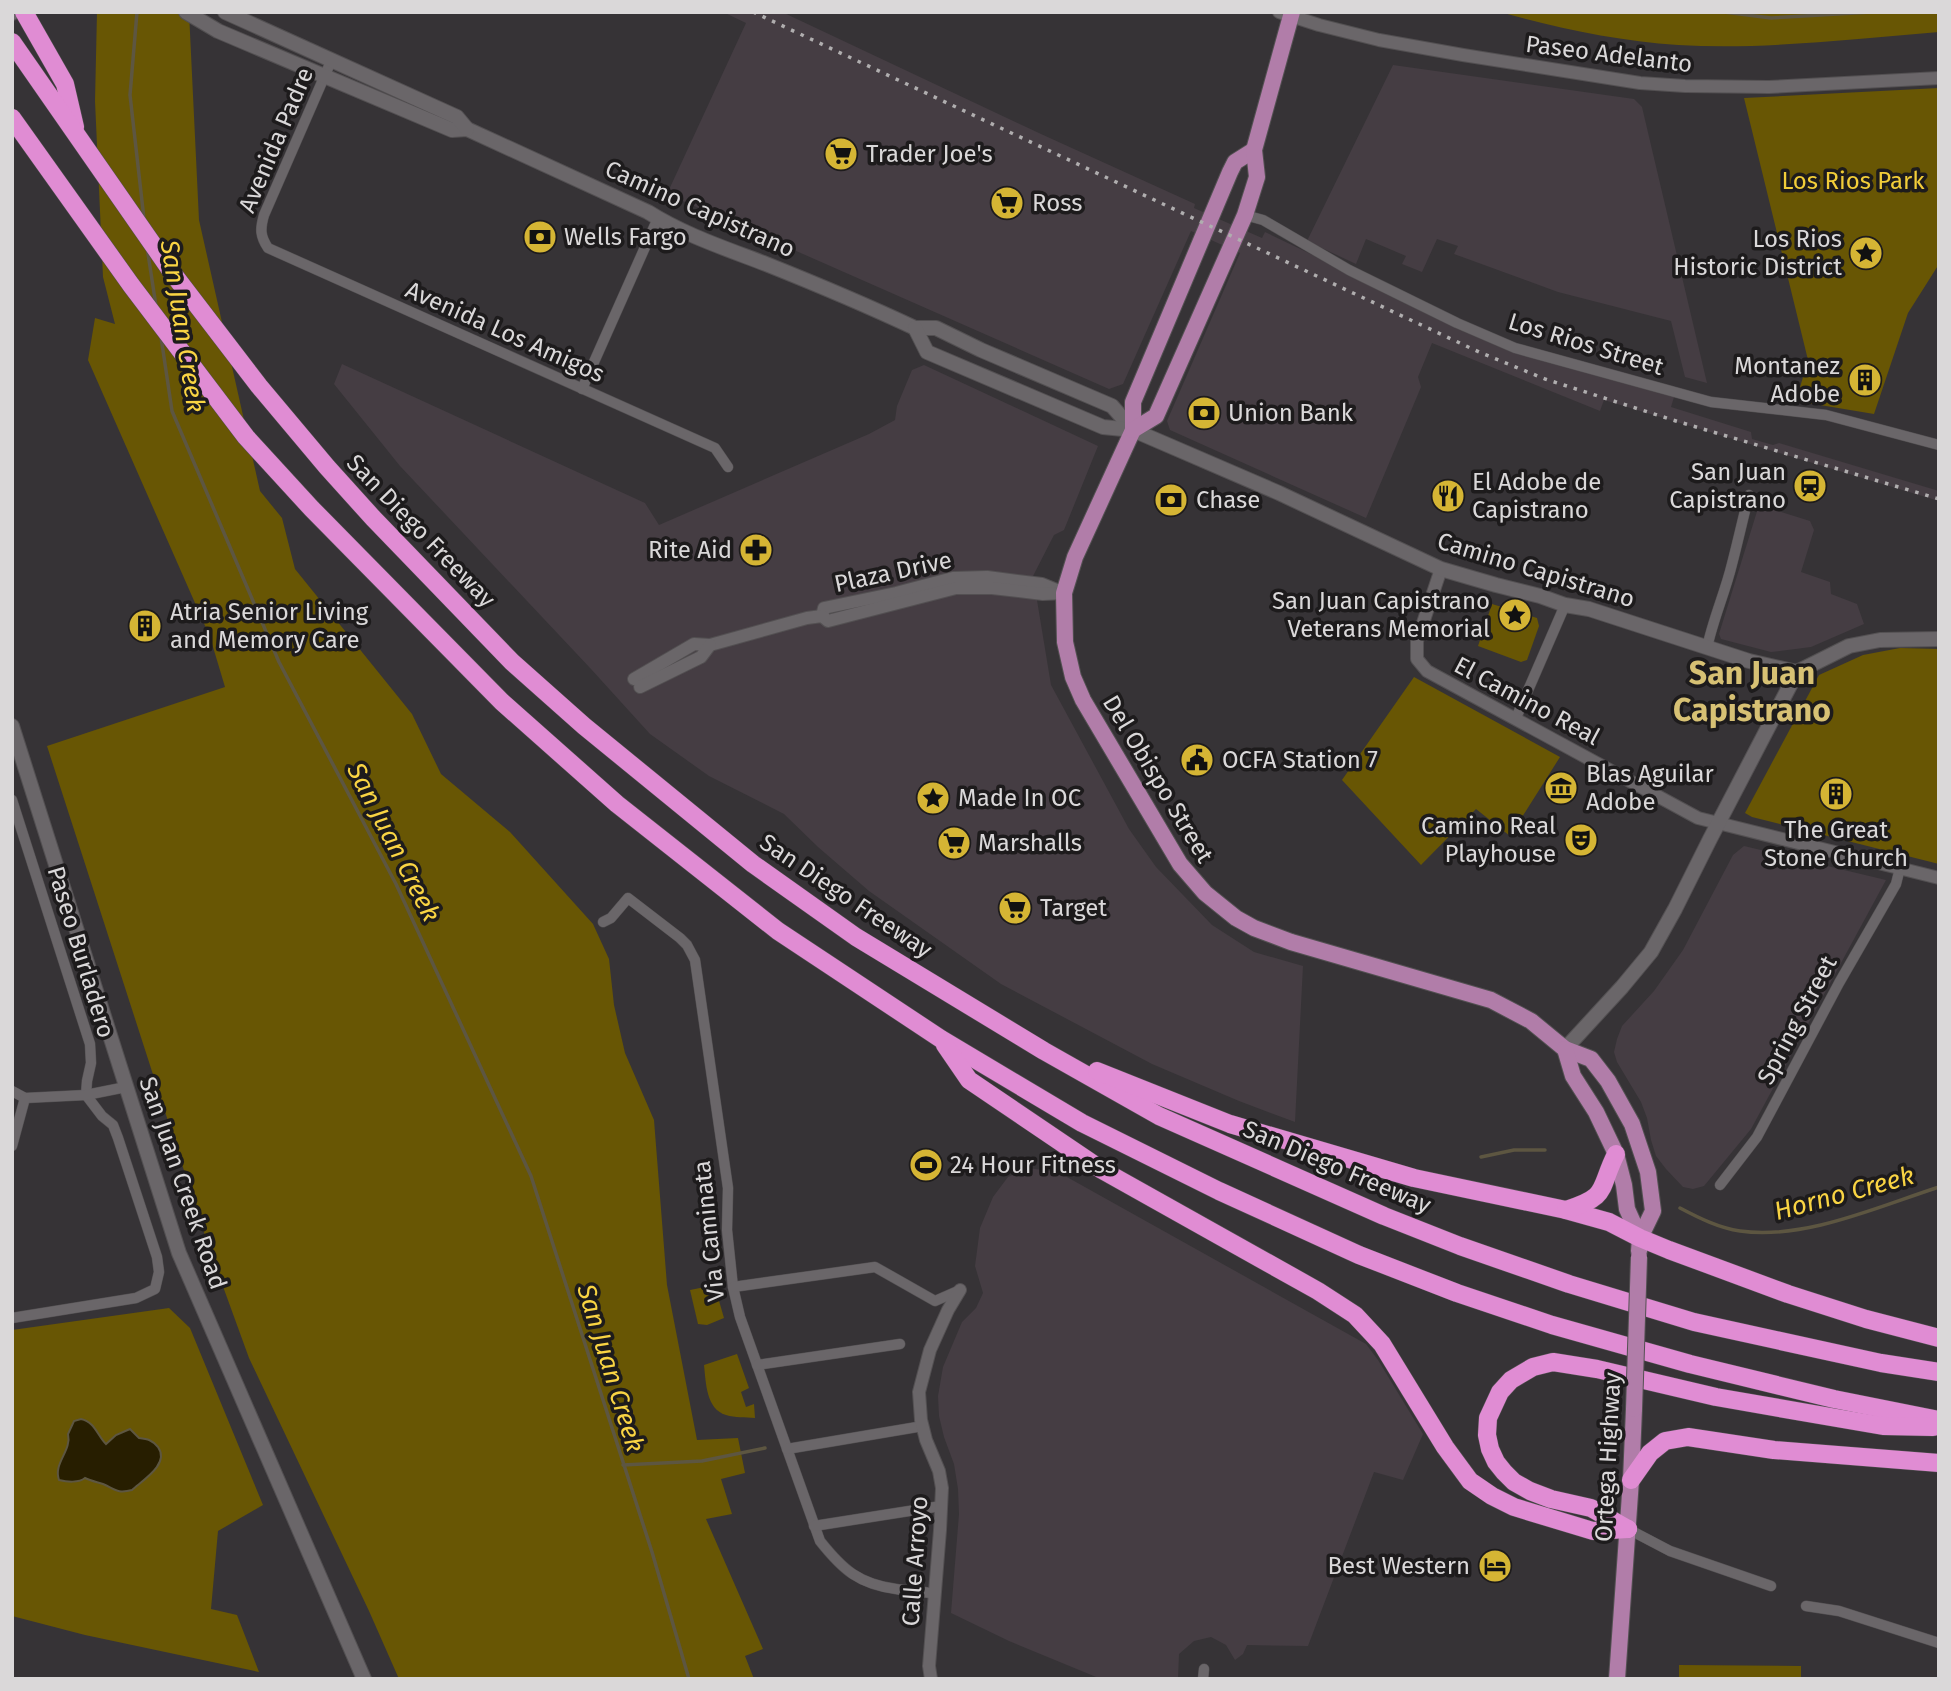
<svg xmlns="http://www.w3.org/2000/svg" width="1951" height="1691" font-family="'Fira Sans',sans-serif">
	<style>
		.built { fill: #453d43 }
		.green { fill: #685604 }
		.water { fill: #271e00; stroke: #5d5641; stroke-width: 2 }
		.lines { fill: none; stroke-linecap: round; stroke-linejoin: round }
		.stream { stroke: #5d5641; stroke-width: 3.5 }
		.minor-casing { stroke: #535052; stroke-width: 11 }
		.tertiary-casing { stroke: #535052; stroke-width: 14 }
		.secondary-casing { stroke: #535052; stroke-width: 16 }
		.primary-casing { stroke: #535052; stroke-width: 18 }
		.motorway-casing { stroke: #535052; stroke-width: 19 }
		.minor { stroke: #6a6669; stroke-width: 10 }
		.tertiary { stroke: #6a6669; stroke-width: 12 }
		.secondary { stroke: #6a6669; stroke-width: 14 }
		.primary { stroke: #b17da9; stroke-width: 16 }
		.motorway { stroke: #e08cd3; stroke-width: 18 }
		.rail { stroke: #b0aeaf; stroke-width: 3.5; stroke-dasharray: 3.5 7; stroke-linecap: butt }
		.primary-bridge-casing { stroke: #535052; stroke-width: 18; stroke-linecap: butt }
		.primary-bridge { stroke: #b17da9; stroke-width: 16 }
		.labels { text-anchor: middle; stroke-width: 7; stroke-linejoin: round; paint-order: stroke }
		.street-label { font-size: 24px; fill: #dad8d9; stroke: #1d1b1c }
		.poi-label { font-size: 24px; fill: #dad8d9; stroke: #1d1b1c; text-anchor: start }
		.park-label { font-size: 24px; fill: #f2cd39; stroke: #1d1b1c }
		.water-label { font-size: 26px; font-style: italic; fill: #f9d443; stroke: #1d1b1c }
		.district-label { font-size: 32px; font-weight: bold; fill: #d7c174; stroke: #1d1b1c }
	</style>
	<rect width="100%" height="100%" fill="#363336"/>
	<g class="built">
		<path d="M 723,12 L 782,12 L 1041,134 L 1195,204 L 1194,208 L 1262,238 L 1265,232 L 1315,256 L 1344,273 L 1511,349 L 1674,397 L 1671,407 L 1751,432 L 1752,439 L 1773,445 L 1779,443 L 1939,491 L 1939,501 L 1604,400 L 1600,411 L 1432,343 L 1418,377 L 1421,387 L 1366,518 L 1170,430 L 1167,421 L 1240,253 L 1191,231 L 1123,384 L 1109,389 L 667,194 L 746,23 Z"/>
		<path d="M 1393,65 L 1634,99 L 1642,107 L 1707,383 L 1685,377 L 1671,321 L 1558,292 L 1454,254 L 1458,246 L 1437,239 L 1422,272 L 1402,264 L 1406,256 L 1366,239 L 1356,264 L 1307,241 Z"/>
		<path d="M 342,364 L 645,503 L 659,525 L 869,434 L 895,420 L 897,406 L 912,370 L 924,365 L 1098,446 L 1064,530 L 1054,535 L 1033,576 L 1051,685 L 1129,829 L 1156,867 L 1212,925 L 1254,952 L 1303,966 L 1295,1122 L 1239,1101 L 1152,1064 L 1001,984 L 869,891 L 818,847 L 784,814 L 709,776 L 650,734 L 591,669 L 400,466 L 334,384 Z"/>
		<path d="M 1759,505 L 1810,521 L 1814,530 L 1801,572 L 1830,582 L 1831,594 L 1857,604 L 1864,624 L 1811,647 L 1771,652 L 1721,639 L 1719,634 Z"/>
		<path d="M 1744,846 L 1886,880 L 1751,1129 L 1704,1186 L 1693,1189 L 1683,1187 L 1666,1169 L 1656,1156 L 1651,1140 L 1647,1118 L 1641,1102 L 1617,1062 L 1614,1052 L 1617,1039 L 1622,1026 L 1654,991 L 1683,950 L 1733,855 Z"/>
		<path d="M 1028,1168 L 1058,1172 L 1366,1344 L 1378,1360 L 1423,1434 L 1403,1480 L 1374,1472 L 1308,1646 L 1247,1645 L 1243,1654 L 1235,1660 L 1226,1645 L 1211,1637 L 1194,1641 L 1179,1654 L 1178,1679 L 1101,1679 L 1009,1641 L 951,1613 L 959,1514 L 958,1489 L 954,1464 L 944,1437 L 939,1416 L 938,1396 L 943,1367 L 962,1322 L 976,1308 L 983,1293 L 975,1266 L 980,1228 L 993,1197 L 1008,1177 Z"/>
	</g>
	<g class="green">
		<path d="M 97,12 L 189,12 L 199,220 L 260,491 L 282,518 L 295,569 L 412,714 L 441,774 L 510,832 L 593,924 L 609,959 L 614,1005 L 625,1053 L 654,1120 L 667,1285 L 697,1440 L 738,1438 L 745,1473 L 721,1479 L 732,1514 L 706,1519 L 763,1649 L 745,1656 L 754,1679 L 399,1679 L 369,1611 L 249,1358 L 209,1248 L 47,746 L 225,687 L 210,637 L 88,360 L 95,318 L 115,324 L 103,277 L 95,101 Z"/>
		<path d="M 1500,12 L 1939,12 L 1939,32 C 1852,39 1765,50 1678,45 C 1618,41 1558,28 1500,12 Z"/>
		<path d="M 1939,88 L 1939,264 L 1908,313 L 1874,414 L 1796,401 L 1808,360 L 1744,98 Z"/>
		<path d="M 1492,604 L 1537,618 L 1539,626 L 1527,660 L 1521,662 L 1478,646 Z"/>
		<path d="M 1900,648 L 1939,649 L 1939,864 L 1752,817 L 1745,813 L 1819,675 L 1863,655 Z"/>
		<path d="M 1414,677 L 1560,757 L 1510,836 L 1476,809 L 1421,865 L 1342,780 Z"/>
		<path d="M 705,1287 L 715,1287 L 724,1318 L 707,1325 L 698,1324 L 690,1290 Z"/>
		<path d="M 169,1308 L 190,1328 L 263,1505 L 218,1531 L 211,1609 L 237,1615 L 259,1672 L 85,1635 L 12,1616 L 12,1330 Z"/>
		<path d="M 737,1354 L 749,1388 L 741,1392 L 746,1407 L 754,1404 L 755,1418 C 745,1417 735,1418 726,1415 C 706,1409 706,1383 704,1365 Z"/>
		<path d="M 1679,1665 L 1801,1666 L 1801,1679 L 1679,1679 Z"/>
	</g>
	<path class="water" d="M 81,1419 C 95,1422 97,1435 106,1444 L 116,1435 L 130,1429 L 139,1438 C 148,1439 152,1440 158,1447 C 170,1464 143,1480 132,1490 C 117,1494 115,1489 103,1484 C 97,1482 91,1481 85,1478 C 79,1483 67,1482 59,1480 C 53,1463 72,1451 68,1434 L 74,1421 Z"/>
	<g class="lines">
		<g class="stream">
			<path d="M 137,12 L 130,95 L 144,219"/>
			<path d="M 1724,12 L 1771,18 L 1872,12"/>
			<path d="M 147,247 L 156,306"/>
			<path d="M 161,337 L 172,411 L 279,662 L 396,884 L 531,1176 L 652,1552 L 689,1679"/>
			<path d="M 1481,1157 L 1514,1150 L 1545,1150"/>
			<path d="M 1680,1208 C 1699,1218 1719,1228 1740,1231 C 1805,1240 1877,1207 1939,1187"/>
			<path d="M 623,1465 L 702,1461 L 765,1448"/>
		</g>
		<defs>
			<g id="minor">
				<path d="M 332,59 L 264,215 C 260,229 260,236 268,248 L 715,448 L 728,467"/>
				<path d="M 1245,215 L 1263,220 L 1349,270 L 1457,323 L 1515,348 L 1711,402 L 1826,415 L 1939,445"/>
				<path d="M 582,389 L 658,218"/>
				<path d="M 1707,648 C 1713,619 1725,593 1732,564 C 1738,541 1743,518 1749,495"/>
				<path d="M 1516,718 L 1565,605"/>
				<path d="M 12,800 L 90,1044 L 91,1063 L 87,1081 L 86,1095 L 102,1116 L 113,1125 L 118,1138 L 157,1257 L 159,1272 L 155,1289 L 136,1298 L 12,1318"/>
				<path d="M 603,922 L 611,918 L 628,898 L 680,938 L 687,945 L 695,960 L 728,1188 L 727,1230 L 733,1287 L 740,1317 L 820,1541 C 843,1570 859,1584 896,1589 C 909,1591 922,1591 935,1594"/>
				<path d="M 12,1091 L 25,1098 L 86,1095 L 126,1087"/>
				<path d="M 12,1146 L 25,1098"/>
				<path d="M 1720,1185 L 1757,1137 L 1839,983 L 1896,884 L 1900,868"/>
				<path d="M 733,1287 L 875,1267 L 935,1301 L 960,1290"/>
				<path d="M 757,1365 L 900,1344"/>
				<path d="M 787,1449 L 923,1426"/>
				<path d="M 814,1526 L 941,1506"/>
				<path d="M 1628,1529 L 1670,1551 L 1771,1586"/>
				<path d="M 1806,1606 L 1839,1611 L 1939,1643"/>
				<path d="M 1203,1679 L 1204,1669"/>
			</g>
			<g id="tertiary">
				<path d="M 1279,12 L 1319,25 L 1379,40 L 1463,55 L 1640,83 L 1685,86 L 1769,87 L 1939,78"/>
				<path d="M 1441,569 L 1417,641 L 1417,659 L 1427,671 L 1698,818 L 1939,878"/>
				<path d="M 822,616 L 824,608 L 896,593 L 953,578 L 987,577 L 1042,584 L 1059,591"/>
				<path d="M 634,679 L 694,644 L 710,645 L 807,618 L 822,616 L 828,621 L 956,588 L 992,588 L 1043,594 L 1064,593"/>
				<path d="M 640,687 L 701,657 L 710,645"/>
				<path d="M 931,1679 L 929,1666 L 940,1530 L 942,1488 L 939,1471 L 926,1440 L 921,1420 L 919,1392 L 930,1350 L 948,1310 L 960,1290"/>
			</g>
			<g id="secondary">
				<path d="M 186,12 L 218,31 L 452,130 L 467,129 L 648,212 C 684,235 727,249 766,264 C 816,284 866,305 915,328 L 936,328 L 981,350 L 1112,406 L 1133,430"/>
				<path d="M 225,12 L 457,117 L 467,129"/>
				<path d="M 12,13 L 13,12"/>
				<path d="M 915,328 L 927,352 L 1103,427 L 1133,430 L 1279,493 L 1441,569 L 1496,585 L 1540,596 L 1565,605 L 1589,609 L 1749,661 L 1797,672 L 1849,646 L 1880,640 L 1939,639"/>
				<path d="M 12,726 L 179,1253 L 364,1679"/>
				<path d="M 1565,1049 L 1622,987 L 1651,952 L 1675,909 L 1710,839 L 1797,672"/>
			</g>
			<g id="primary">
				<path d="M 1254,150 L 1235,162 L 1230,172 L 1133,402 L 1133,430 L 1075,557 L 1064,593 L 1065,642 L 1073,677 L 1083,700 L 1180,864 L 1205,893 L 1236,918 L 1254,928 L 1291,942 L 1491,1000 L 1531,1021 L 1565,1049 L 1591,1059 L 1608,1081 L 1632,1124 L 1648,1172 L 1653,1211 L 1640,1238 L 1639,1251"/>
				<path d="M 1133,430 L 1156,416 L 1245,215 L 1257,177 L 1254,150 L 1292,12"/>
				<path d="M 1565,1049 L 1573,1076 L 1596,1112 L 1616,1154 L 1624,1185 L 1627,1209 L 1640,1238"/>
				<path d="M 1617,1679 L 1631,1480 L 1634,1409"/>
			</g>
			<g id="motorway">
				<path d="M 24,12 L 65,84 L 75,127"/>
				<path d="M 12,42 L 174,275 L 259,386 L 327,467 L 373,518 L 512,662 L 584,726 L 753,864 L 856,937 L 1044,1051 L 1159,1116 L 1384,1216 L 1460,1246 L 1569,1284 L 1694,1322 L 1881,1363 L 1939,1372"/>
				<path d="M 12,118 L 131,285 L 246,437 L 312,509 L 502,702 L 617,804 L 778,931 L 941,1039 L 1082,1123 L 1219,1191 L 1359,1255 L 1457,1293 L 1552,1325 L 1690,1364 L 1834,1399 L 1939,1420"/>
				<path d="M 945,1045 L 969,1080 L 1102,1170 L 1318,1291 L 1355,1315 L 1382,1344 L 1445,1447 L 1470,1481 L 1492,1496 L 1514,1507 L 1593,1531 L 1628,1529"/>
				<path d="M 1097,1071 L 1230,1124 L 1414,1178 L 1566,1210 L 1609,1222 L 1640,1238 L 1669,1250 L 1788,1294 L 1866,1319 L 1939,1338"/>
				<path d="M 1566,1210 C 1610,1196 1598,1190 1616,1154"/>
				<path d="M 1631,1480 L 1650,1453 L 1665,1441 L 1688,1437 L 1774,1450 L 1939,1463"/>
				<path d="M 1628,1529 L 1591,1508 L 1551,1499 L 1530,1491 L 1514,1482 L 1504,1472 L 1496,1462 L 1490,1449 L 1487,1435 L 1488,1418 L 1500,1392 L 1511,1380 L 1533,1367 L 1553,1362 L 1597,1369 L 1716,1397 L 1883,1426 L 1933,1427"/>
			</g>
		</defs>
		<use href="#minor" class="minor-casing"/>
		<use href="#tertiary" class="tertiary-casing"/>
		<use href="#secondary" class="secondary-casing"/>
		<use href="#primary" class="primary-casing"/>
		<use href="#motorway" class="motorway-casing"/>
		<use href="#minor" class="minor"/>
		<use href="#tertiary" class="tertiary"/>
		<use href="#secondary" class="secondary"/>
		<use href="#primary" class="primary"/>
		<use href="#motorway" class="motorway"/>
		<path class="rail" d="M 753,12 L 1479,352 L 1545,379 L 1676,421 L 1939,499"/>
		<defs>
			<path id="primary-bridge" d="M 1634,1409 L 1639,1257"/>
		</defs>
		<use href="#primary-bridge" class="primary-bridge-casing"/>
		<use href="#primary-bridge" class="primary-bridge"/>
	</g>
	<defs>
		<symbol id="supermarket-disc" viewBox="-11 -11 22 22"><circle r="9.5" fill="#d5b534" stroke="#1d1b1c"/><path d="M-6-5.5h2.5l.6 2H6L4.5 2H-2.5L-4.4-4H-6ZM-1.5 3.2a1.3 1.3 0 1 0 .1 0ZM3 3.2a1.3 1.3 0 1 0 .1 0Z" fill="#111"/></symbol>
		<symbol id="bank-disc" viewBox="-11 -11 22 22"><circle r="9.5" fill="#d5b534" stroke="#1d1b1c"/><path d="M-6-4H6V4H-6ZM0-2.3a2.3 2.3 0 1 0 0 4.6a2.3 2.3 0 1 0 0-4.6Z" fill="#111"/></symbol>
		<symbol id="sight-disc" viewBox="-11 -11 22 22"><circle r="9.5" fill="#d5b534" stroke="#1d1b1c"/><path d="M0-6L1.8-2.2L6-1.7L2.9 1.2L3.7 5.4L0 3.3L-3.7 5.4L-2.9 1.2L-6-1.7L-1.8-2.2Z" fill="#111"/></symbol>
		<symbol id="building-disc" viewBox="-11 -11 22 22"><circle r="9.5" fill="#d5b534" stroke="#1d1b1c"/><path d="M-4-6H4V6H1V3H-1V6H-4ZM-2.5-4.3h1.7v1.8h-1.7ZM.8-4.3h1.7v1.8H.8ZM-2.5-1h1.7V.8h-1.7ZM.8-1h1.7V.8H.8Z" fill="#111"/></symbol>
		<symbol id="station-disc" viewBox="-11 -11 22 22"><circle r="9.5" fill="#d5b534" stroke="#1d1b1c"/><path d="M-3-6H3Q5-6 5-4V2Q5 4 3 4L4.5 6H3L1.5 4h-3L-3 6H-4.5L-3 4Q-5 4-5 2V-4Q-5-6-3-6ZM-3.5-4v3h7v-3ZM-3.5 1v1.5H-2V1ZM2 1v1.5H3.5V1Z" fill="#111"/></symbol>
		<symbol id="restaurant-disc" viewBox="-11 -11 22 22"><circle r="9.5" fill="#d5b534" stroke="#1d1b1c"/><path d="M-5-6h1v4h1v-4h1v4h1v-4h1v5L-1.5 .5V6h-2V.5L-5-1ZM5-6V6H3V1.5H1.5Q1.5-4 5-6Z" fill="#111"/></symbol>
		<symbol id="pharmacy-disc" viewBox="-11 -11 22 22"><circle r="9.5" fill="#d5b534" stroke="#1d1b1c"/><path d="M-2-6h4v4h4v4h-4v4h-4v-4h-4v-4h4Z" fill="#111"/></symbol>
		<symbol id="civic-disc" viewBox="-11 -11 22 22"><circle r="9.5" fill="#d5b534" stroke="#1d1b1c"/><path d="M-.6-6.5H3V-4.5H.6V-3L4-1V1h2V6H-6V1h2V-1L-.6-3ZM-1.2 2.5V6h2.4V2.5Z" fill="#111"/></symbol>
		<symbol id="museum-disc" viewBox="-11 -11 22 22"><circle r="9.5" fill="#d5b534" stroke="#1d1b1c"/><path d="M0-6L6-3V-2H-6V-3ZM-5-1h2V3h-2ZM-1-1h2V3h-2ZM3-1h2V3H3ZM-6 4H6V6H-6Z" fill="#111"/></symbol>
		<symbol id="theatre-disc" viewBox="-11 -11 22 22"><circle r="9.5" fill="#d5b534" stroke="#1d1b1c"/><path d="M-5-5.5Q0-4 5-5.5V0Q5 5 0 6Q-5 5-5 0ZM-3.3-2.5H-1v1.5H-3.3ZM1-2.5H3.3v1.5H1ZM-2.8 1Q0 5.5 2.8 1Z" fill="#111"/></symbol>
		<symbol id="stadium-disc" viewBox="-11 -11 22 22"><circle r="9.5" fill="#d5b534" stroke="#1d1b1c"/><path d="M0-5a6.5 5 0 1 0 0 10a6.5 5 0 1 0 0-10ZM-3.5-1.8h7v3.6h-7Z" fill="#111"/></symbol>
		<symbol id="hotel-disc" viewBox="-11 -11 22 22"><circle r="9.5" fill="#d5b534" stroke="#1d1b1c"/><path d="M-6-4.5h1.5V1H6V5H4.5V3h-9V5H-6ZM-4 0a1.8 1.8 0 1 1 3.6 0ZM.5 0V-2.5h3Q6-2.5 6 0Z" fill="#111"/></symbol>
	</defs>
	<g fill-rule="evenodd">
		<use href="#supermarket-disc" x="822" y="135" width="38" height="38"/>
		<use href="#supermarket-disc" x="988" y="184" width="38" height="38"/>
		<use href="#bank-disc" x="521" y="218" width="38" height="38"/>
		<use href="#sight-disc" x="1847" y="234" width="38" height="38"/>
		<use href="#building-disc" x="1846" y="361" width="38" height="38"/>
		<use href="#bank-disc" x="1185" y="394" width="38" height="38"/>
		<use href="#station-disc" x="1791" y="467" width="38" height="38"/>
		<use href="#restaurant-disc" x="1429" y="477" width="38" height="38"/>
		<use href="#bank-disc" x="1152" y="481" width="38" height="38"/>
		<use href="#pharmacy-disc" x="737" y="531" width="38" height="38"/>
		<use href="#sight-disc" x="1496" y="596" width="38" height="38"/>
		<use href="#building-disc" x="126" y="607" width="38" height="38"/>
		<use href="#civic-disc" x="1178" y="741" width="38" height="38"/>
		<use href="#museum-disc" x="1542" y="769" width="38" height="38"/>
		<use href="#building-disc" x="1817" y="775" width="38" height="38"/>
		<use href="#sight-disc" x="914" y="779" width="38" height="38"/>
		<use href="#theatre-disc" x="1562" y="821" width="38" height="38"/>
		<use href="#supermarket-disc" x="935" y="824" width="38" height="38"/>
		<use href="#supermarket-disc" x="996" y="889" width="38" height="38"/>
		<use href="#stadium-disc" x="907" y="1146" width="38" height="38"/>
		<use href="#hotel-disc" x="1476" y="1547" width="38" height="38"/>
	</g>
	<g class="labels">
		<g class="street-label">
			<text transform="translate(1609 54) rotate(7)" y="8">Paseo Adelanto</text>
			<text transform="translate(276 140) rotate(-67)" y="8">Avenida Padre</text>
			<text transform="translate(700 209) rotate(24)" y="8">Camino Capistrano</text>
			<text transform="translate(505 332) rotate(24)" y="8">Avenida Los Amigos</text>
			<text transform="translate(1586 344) rotate(17)" y="8">Los Rios Street</text>
			<text transform="translate(421 531) rotate(46)" y="8">San Diego Freeway</text>
			<text transform="translate(1536 570) rotate(17)" y="8">Camino Capistrano</text>
			<text transform="translate(893 572) rotate(-12)" y="8">Plaza Drive</text>
			<text transform="translate(1527 701) rotate(28)" y="8">El Camino Real</text>
			<text transform="translate(1158 779) rotate(59)" y="8">Del Obispo Street</text>
			<text transform="translate(846 896) rotate(34)" y="8">San Diego Freeway</text>
			<text transform="translate(81 952) rotate(73)" y="8">Paseo Burladero</text>
			<text transform="translate(1797 1020) rotate(-62)" y="8">Spring Street</text>
			<text transform="translate(1337 1167) rotate(23)" y="8">San Diego Freeway</text>
			<text transform="translate(183 1183) rotate(71)" y="8">San Juan Creek Road</text>
			<text transform="translate(709 1231) rotate(-96)" y="8">Via Caminata</text>
			<text transform="translate(1608 1457) rotate(-87)" y="8">Ortega Highway</text>
			<text transform="translate(915 1561) rotate(-86)" y="8">Calle Arroyo</text>
		</g>
		<g class="poi-label">
			<text x="866" y="162">Trader Joe's</text>
			<text x="1032" y="211">Ross</text>
			<text x="564" y="245">Wells Fargo</text>
			<text x="1842" y="247" text-anchor="end">Los Rios<tspan x="1842" dy="28">Historic District</tspan></text>
			<text x="1840" y="374" text-anchor="end">Montanez<tspan x="1840" dy="28">Adobe</tspan></text>
			<text x="1228" y="421">Union Bank</text>
			<text x="1786" y="480" text-anchor="end">San Juan<tspan x="1786" dy="28">Capistrano</tspan></text>
			<text x="1472" y="490">El Adobe de<tspan x="1472" dy="28">Capistrano</tspan></text>
			<text x="1196" y="508">Chase</text>
			<text x="732" y="558" text-anchor="end">Rite Aid</text>
			<text x="1490" y="609" text-anchor="end">San Juan Capistrano<tspan x="1490" dy="28">Veterans Memorial</tspan></text>
			<text x="170" y="620">Atria Senior Living<tspan x="170" dy="28">and Memory Care</tspan></text>
			<text x="1222" y="768">OCFA Station 7</text>
			<text x="1586" y="782">Blas Aguilar<tspan x="1586" dy="28">Adobe</tspan></text>
			<text x="958" y="806">Made In OC</text>
			<text x="1556" y="834" text-anchor="end">Camino Real<tspan x="1556" dy="28">Playhouse</tspan></text>
			<text x="1836" y="838" text-anchor="middle">The Great<tspan x="1836" dy="28">Stone Church</tspan></text>
			<text x="978" y="851">Marshalls</text>
			<text x="1040" y="916">Target</text>
			<text x="950" y="1173">24 Hour Fitness</text>
			<text x="1470" y="1574" text-anchor="end">Best Western</text>
		</g>
		<g class="park-label">
			<text x="1853" y="189">Los Rios Park</text>
		</g>
		<g class="water-label">
			<text transform="translate(183 326) rotate(81)" y="9">San Juan Creek</text>
			<text transform="translate(394 842) rotate(63)" y="9">San Juan Creek</text>
			<text transform="translate(1844 1193) rotate(-15)" y="9">Horno Creek</text>
			<text transform="translate(611 1368) rotate(73)" y="9">San Juan Creek</text>
		</g>
		<g class="district-label">
			<text x="1752" y="684">San Juan<tspan x="1752" dy="37">Capistrano</tspan></text>
		</g>
	</g>
	<rect width="1951" height="1691" fill="none" stroke="#dad8d9" stroke-width="28"/>
</svg>
